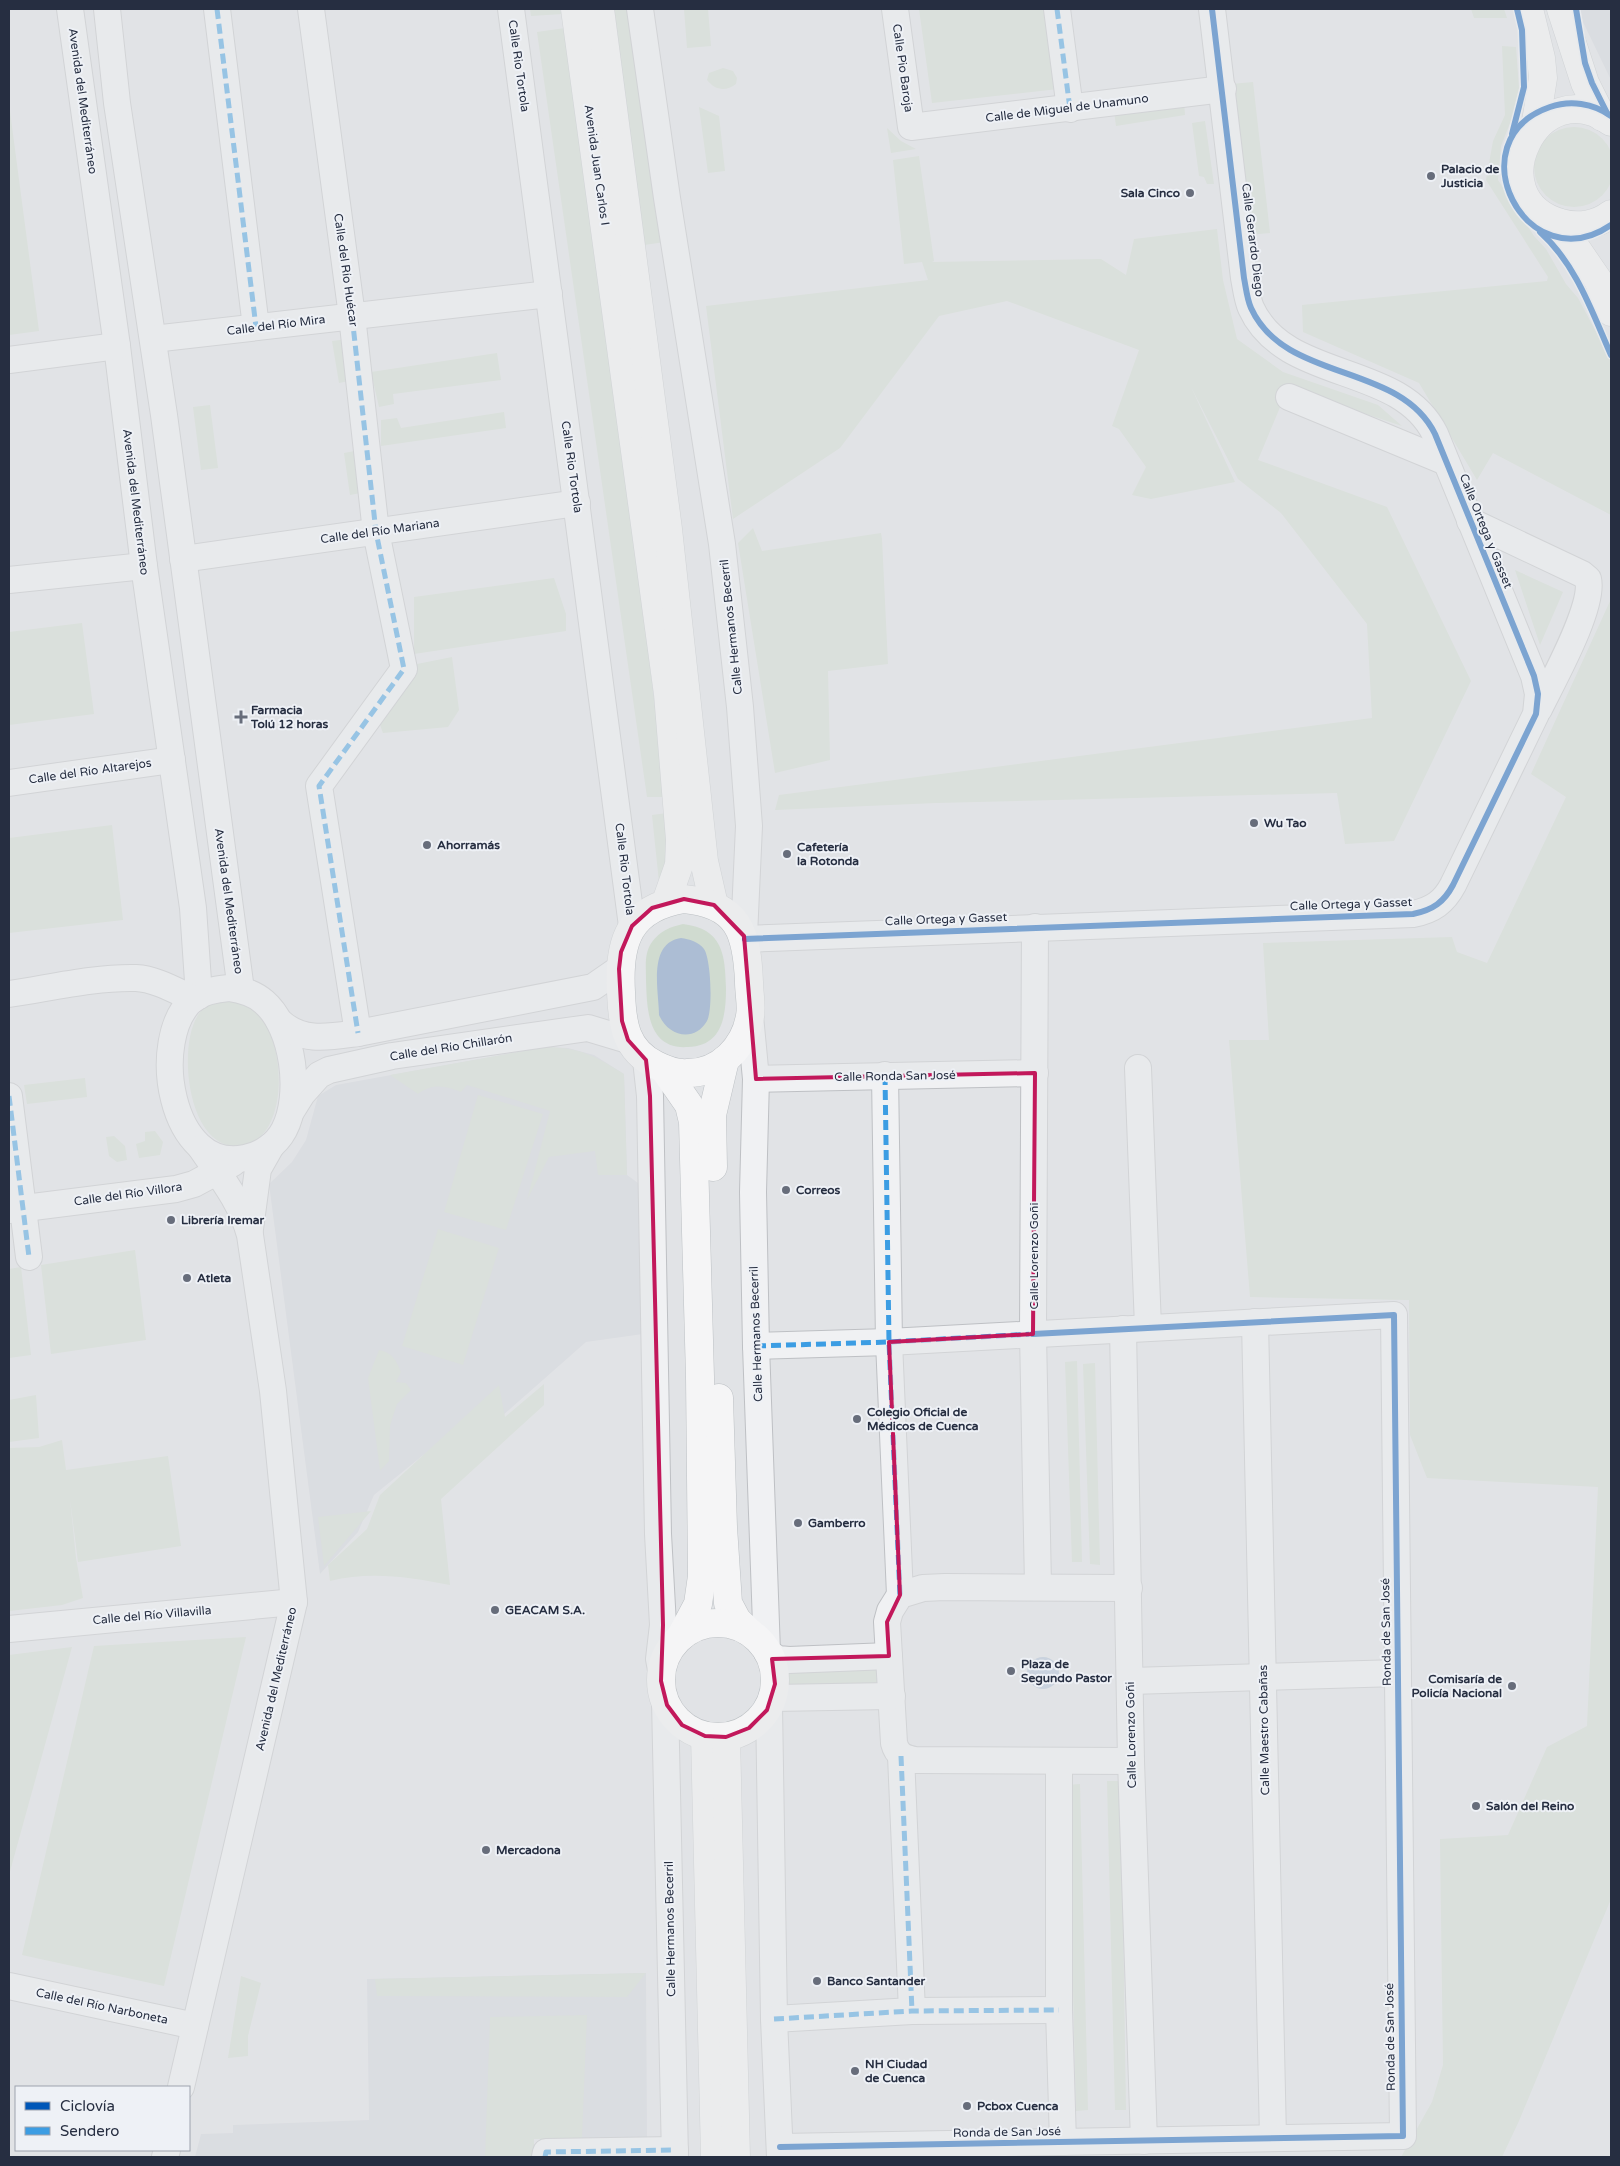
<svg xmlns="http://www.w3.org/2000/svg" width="1620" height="2166" font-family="'Varela Round',sans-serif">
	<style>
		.built { fill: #d1d4dc }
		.green { fill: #d0dbd0 }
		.water { fill: #acbdd4 }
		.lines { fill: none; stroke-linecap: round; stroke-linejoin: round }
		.minor-casing { stroke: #bec0c4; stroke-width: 28 }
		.major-casing { stroke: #bcc0c4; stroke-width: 29 }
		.minor { stroke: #f0f1f3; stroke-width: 26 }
		.major { stroke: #f5f5f6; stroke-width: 28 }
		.quiet { stroke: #3c9de3; stroke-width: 5; stroke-dasharray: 10 5; stroke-linecap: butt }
		.cycleway-casing { stroke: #eef1f6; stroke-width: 9 }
		.cycleway { stroke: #0057b8; stroke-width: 6 }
		.marked { fill: none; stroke: #c2185b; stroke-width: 4; stroke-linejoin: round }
		.poi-dot { fill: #676d7b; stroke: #eef1f6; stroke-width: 2 }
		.labels { text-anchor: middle; stroke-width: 4; stroke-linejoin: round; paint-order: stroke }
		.street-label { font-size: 12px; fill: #262e41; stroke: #eef1f6 }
		.poi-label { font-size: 12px; font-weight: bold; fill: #262e41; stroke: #eef1f6; text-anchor: start }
	</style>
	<rect width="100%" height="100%" fill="#e1e3e6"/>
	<g class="built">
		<path d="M 1580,9 L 1611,9 L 1611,80 L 1583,22 Z"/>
		<path d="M 546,1047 L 568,1048 L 594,1055 L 624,1074 L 627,1175 L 638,1183 L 643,1334 L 586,1342 L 502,1416 L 448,1435 L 374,1495 L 358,1532 L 320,1574 L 269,1184 L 292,1162 L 306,1140 L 318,1096 L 336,1085 Z"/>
		<path d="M 646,1973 L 647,2138 L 534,2139 L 534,2157 L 195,2157 L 201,2134 L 233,2133 L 233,2125 L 369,2120 L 367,1979 Z"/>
	</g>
	<g class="green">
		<path d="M 530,9 L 559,9 L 562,14 L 531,16 Z"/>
		<path d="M 608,9 L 633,9 L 665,242 L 644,245 Z"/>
		<path d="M 684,9 L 708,9 L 711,46 L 687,48 Z"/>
		<path d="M 919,9 L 1048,9 L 1058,89 L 932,103 Z"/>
		<path d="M 1471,9 L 1504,9 L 1507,18 L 1474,18 Z"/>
		<path d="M 572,27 L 666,797 L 647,797 L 537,32 Z"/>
		<path d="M 1502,46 L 1516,47 L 1519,88 L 1512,118 L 1501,146 L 1498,180 L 1534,236 L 1546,249 L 1566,284 L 1578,298 L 1611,360 L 1611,515 L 1493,453 L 1477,480 L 1419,383 L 1303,332 L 1302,305 L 1547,281 L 1548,277 L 1486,180 L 1493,141 L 1505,115 Z"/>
		<path d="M 723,68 L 733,71 L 737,78 L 736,84 C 725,92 715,90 707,80 L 709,73 Z"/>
		<path d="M 1253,82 L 1270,233 L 1248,235 L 1231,84 Z"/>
		<path d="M 1184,101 L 1185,115 L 1116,126 L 1114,111 Z"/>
		<path d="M 9,104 L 39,331 L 9,335 Z"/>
		<path d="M 699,107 L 719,116 L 725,171 L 708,173 Z"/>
		<path d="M 1205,121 L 1214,184 L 1207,184 L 1204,177 L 1199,176 L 1192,123 Z"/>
		<circle cx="1574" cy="167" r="40"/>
		<path d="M 887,128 L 901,141 L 916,149 L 891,153 Z"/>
		<path d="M 919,156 L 934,261 L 932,262 L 1101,259 L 1126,275 L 1134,239 L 1217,229 L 1223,280 L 1237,339 L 1283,372 L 1378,405 L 1402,426 L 1288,388 L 1258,460 L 1387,507 L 1471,681 L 1394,841 L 1345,844 L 1337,793 L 936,803 L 775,810 L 779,795 L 1372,718 L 1367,624 L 1281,513 L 1238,479 L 1191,387 L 1235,482 L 1151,499 L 1132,495 L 1146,467 L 1119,429 L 1112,426 L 1139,350 L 1007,301 L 939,316 L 840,448 L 733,519 L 706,306 L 928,280 L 922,262 L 904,264 L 893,160 Z"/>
		<path d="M 348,339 L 354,380 L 339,383 L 332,341 Z"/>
		<path d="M 497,353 L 501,380 L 393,394 L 394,404 L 379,407 L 371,372 Z"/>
		<path d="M 210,405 L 218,468 L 201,470 L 193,407 Z"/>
		<path d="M 504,412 L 506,428 L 381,446 L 381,420 L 397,418 L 401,428 Z"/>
		<path d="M 360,450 L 366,492 L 350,495 L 344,453 Z"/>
		<path d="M 753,528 L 762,551 L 881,533 L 882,539 L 888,664 L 828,671 L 830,760 L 775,773 L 738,543 Z"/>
		<path d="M 1515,570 L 1563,592 L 1540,645 Z"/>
		<path d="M 554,578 L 566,614 L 566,631 L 414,654 L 414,597 Z"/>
		<path d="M 1611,599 L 1611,1899 L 1519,2121 L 1502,2157 L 1401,2157 L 1432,2102 L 1443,2065 L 1440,1839 L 1508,1835 L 1547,1747 L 1587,1726 L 1598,1487 L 1427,1478 L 1410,1435 L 1409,1300 L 1250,1297 L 1229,1040 L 1269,1040 L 1263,943 L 1452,937 L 1457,952 L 1487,963 L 1566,797 L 1531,774 Z"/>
		<path d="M 82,623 L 94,714 L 9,725 L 9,632 Z"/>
		<path d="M 452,657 L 459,710 L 448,727 L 383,733 L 379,722 L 417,664 Z"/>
		<path d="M 667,813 L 672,852 L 659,882 L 652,815 Z"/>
		<path d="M 112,825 L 123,920 L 9,933 L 9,838 Z"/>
		<path d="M 683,924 C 723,929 725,954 726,988 C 726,1015 723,1046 688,1047 C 647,1050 647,1008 646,980 C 646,967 644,953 652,942 C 660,931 670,927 683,924 Z"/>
		<path d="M 222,998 C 231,1001 244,1002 251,1007 C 286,1030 292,1134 245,1145 C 189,1158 176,1049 198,1015 C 204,1006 213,1002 222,998 Z"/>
		<path d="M 546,1047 C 582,1048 595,1056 624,1074 L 627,1175 L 598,1175 L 595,1151 L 549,1157 L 527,1200 L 550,1111 L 467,1085 L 461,1092 C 445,1086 433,1083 418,1094 L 390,1075 Z"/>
		<path d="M 85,1078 L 87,1097 L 27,1104 L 24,1085 Z"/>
		<path d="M 478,1095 L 543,1114 L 506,1230 L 444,1212 Z"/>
		<path d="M 155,1131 L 163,1142 L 160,1155 L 139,1158 L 136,1144 L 145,1141 L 145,1132 Z"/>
		<path d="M 114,1136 L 125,1146 L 127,1160 L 117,1162 L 109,1156 L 106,1137 Z"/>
		<path d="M 438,1229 L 499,1248 L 463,1365 L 402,1346 Z"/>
		<path d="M 135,1250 L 146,1340 L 51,1354 L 41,1265 Z"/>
		<path d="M 21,1267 L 31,1355 L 9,1358 L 9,1269 Z"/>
		<path d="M 379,1350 C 393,1353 396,1360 401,1372 L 396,1382 L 406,1383 L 411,1390 L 397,1404 L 390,1426 L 389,1461 L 380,1471 L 368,1378 Z"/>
		<path d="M 1077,1361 L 1082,1562 L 1072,1562 L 1065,1362 Z"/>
		<path d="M 1095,1363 L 1100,1565 L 1090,1564 L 1083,1364 Z"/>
		<path d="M 544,1384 L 544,1405 L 441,1499 L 450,1585 C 409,1577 370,1571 330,1581 L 328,1565 L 367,1529 L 380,1495 L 499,1385 L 505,1417 Z"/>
		<path d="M 36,1395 L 39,1438 L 9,1442 L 9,1400 Z"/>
		<path d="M 62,1440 L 66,1470 L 168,1456 L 181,1546 L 78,1562 L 70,1499 L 76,1558 L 83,1598 L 62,1605 L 9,1611 L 9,1448 L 39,1447 Z"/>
		<path d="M 371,1511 L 324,1566 L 318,1517 Z"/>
		<path d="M 246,1637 L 164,1986 L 22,1955 L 94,1646 Z"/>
		<path d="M 72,1647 L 9,1875 L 9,1655 Z"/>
		<path d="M 875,1667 L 883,1679 L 866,1688 L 789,1690 L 782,1679 L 784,1673 Z"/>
		<path d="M 1107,1781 L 1121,1781 L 1126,2110 L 1115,2110 Z"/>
		<path d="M 1080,1784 L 1088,2110 L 1076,2111 L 1068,1785 Z"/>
		<path d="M 646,1973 L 627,1997 L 377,1996 L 375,1979 Z"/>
		<path d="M 241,1976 L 261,1983 L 248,2036 L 248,2056 L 228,2058 Z"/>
		<path d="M 587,2015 L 582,2139 L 534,2139 L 534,2157 L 485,2157 L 490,2017 Z"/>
	</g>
	<g class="water">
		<path d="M 681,938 C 689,939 699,942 704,949 C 711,959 713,1010 707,1021 C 694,1043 668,1036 659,1015 C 659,992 647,943 681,938 Z"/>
		<circle cx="1043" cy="1673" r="16"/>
	</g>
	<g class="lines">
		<defs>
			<g id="minor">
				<path d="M 70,9 L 117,346 L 144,566 L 193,908 L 199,996"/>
				<path d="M 107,9 L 117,103 L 164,415 L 241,990"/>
				<path d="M 217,9 L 256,327"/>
				<path d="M 311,9 L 352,316 L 376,532 L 404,669 L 319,786 L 358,1033"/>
				<path d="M 511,9 L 632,926"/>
				<path d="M 640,9 L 667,198 L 722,544 L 740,707 L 749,826 L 744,936"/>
				<path d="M 895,9 L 911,127 L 1223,89"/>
				<path d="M 1057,9 L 1070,109"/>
				<path d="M 153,339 L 549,294"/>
				<path d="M 9,360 L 117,346"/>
				<path d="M 1289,397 L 1446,462"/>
				<path d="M 1470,521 L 1582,574 L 1588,579 C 1595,606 1552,682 1539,709"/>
				<path d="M 183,559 L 577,503"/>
				<path d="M 9,580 L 144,566"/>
				<path d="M 9,783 L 172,760"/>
				<path d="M 1035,927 L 1033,1334 L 1038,1586"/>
				<path d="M 745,939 L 1413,914 C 1433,910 1444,902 1453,885 L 1536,714 L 1538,694 L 1534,676 L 1435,434 C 1400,362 1285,383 1251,308 C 1247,299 1246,288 1244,278 L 1212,9"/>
				<path d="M 229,988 C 242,990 254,993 264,1002 C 294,1028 302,1096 284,1130 C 276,1145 261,1155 245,1158 C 170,1174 148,1038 193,999 C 203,991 217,989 229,988 Z"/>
				<path d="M 9,994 C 50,988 94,977 136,978 C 156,979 176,991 194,999"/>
				<path d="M 750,1016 L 756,1079 L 753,1192 L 756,1346 L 767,1652 L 778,1659 L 789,1660 L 889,1656"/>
				<path d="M 279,1021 C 302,1043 329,1037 358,1033 L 593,987 L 619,969"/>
				<path d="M 646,1060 L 650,1096 L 658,1534 L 663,1625 L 659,1659 L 661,1670"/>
				<path d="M 1138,1068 L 1148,1327"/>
				<path d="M 885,1075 L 889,1342 L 900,1595"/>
				<path d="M 756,1079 L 1035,1073"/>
				<path d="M 9,1096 L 29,1257"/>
				<path d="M 292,1110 L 302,1094 L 319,1075 L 329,1070 L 392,1056 L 588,1028 L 628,1040"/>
				<path d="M 9,1210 L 176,1189 L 194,1184 L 233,1163"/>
				<path d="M 250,1229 L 258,1169 L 271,1146"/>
				<path d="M 1255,1322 L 1273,2138"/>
				<path d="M 1123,1329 L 1131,1761 L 1144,2141"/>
				<path d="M 756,1346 L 889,1342 L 1394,1315 L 1403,2136 L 780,2147"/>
				<path d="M 1129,1588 L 945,1587 L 923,1588 L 900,1595 L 890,1611 L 887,1622 L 894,1743 C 897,1755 904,1758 915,1760 L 1131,1761"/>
				<path d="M 9,1629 L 294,1602"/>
				<path d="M 1131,1681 L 1398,1673"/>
				<path d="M 772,1698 L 892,1696"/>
				<path d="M 665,1701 L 675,2157"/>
				<path d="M 769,1705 L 774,2019 L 780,2157"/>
				<path d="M 901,1756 L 912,2011"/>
				<path d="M 1059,1761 L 1059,2010 L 1063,2142"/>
				<path d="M 9,1986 L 195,2026"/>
				<path d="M 774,2019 L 912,2011 L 1059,2010"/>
				<path d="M 181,2087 L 294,1602 L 273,1391 L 250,1235 C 241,1202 220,1176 201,1148"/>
				<path d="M 165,2157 L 167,2150"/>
				<path d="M 545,2157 L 546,2152 L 675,2150"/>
			</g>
			<g id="major">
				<path d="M 575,9 L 668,694 L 680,840 L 679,865 L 666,902"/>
				<path d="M 600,9 L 668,529 L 704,861 L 714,905"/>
				<path d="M 1529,9 L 1541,58 L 1543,78 L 1535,128"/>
				<path d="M 1561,9 L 1585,83 L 1602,117"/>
				<path d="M 1611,122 C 1538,68 1475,199 1561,223 C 1578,228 1597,225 1611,214"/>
				<path d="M 1559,223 L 1598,280 L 1611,312"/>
				<path d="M 684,899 C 739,904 747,933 749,982 C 749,993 752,1006 750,1016 C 745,1047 720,1073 688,1073 C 677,1074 666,1070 656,1065 C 625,1050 622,1023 621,992 C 618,941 629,908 684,899 Z"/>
				<path d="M 664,1069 L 689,1105 L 693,1122 L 700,1377 L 702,1576 L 698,1604 L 681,1636"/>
				<path d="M 713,1167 L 712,1115 L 725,1060"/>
				<path d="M 719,1398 L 723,1527 L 728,1603 L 737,1620 L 748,1631"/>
				<circle cx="718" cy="1680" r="57"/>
				<path d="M 705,1736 L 715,2157"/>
				<path d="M 726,1737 L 736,2157"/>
			</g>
		</defs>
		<use href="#minor" class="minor-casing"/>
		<use href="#major" class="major-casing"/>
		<use href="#minor" class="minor"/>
		<use href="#major" class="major"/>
		<g class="quiet">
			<path d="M 217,9 L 256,327"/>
			<path d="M 1057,9 L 1070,109"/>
			<path d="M 352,316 L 376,532 L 404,669 L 319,786 L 358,1033"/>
			<path d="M 885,1075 L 889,1342 L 900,1595"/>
			<path d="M 9,1096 L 29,1257"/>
			<path d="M 756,1346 L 889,1342 L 1033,1334"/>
			<path d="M 901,1756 L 912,2011"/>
			<path d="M 774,2019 L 912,2011 L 1059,2010"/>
			<path d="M 545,2157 L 546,2152 L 675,2150"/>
		</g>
		<defs>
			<g id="cycleway">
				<path d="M 1576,9 L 1585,63 L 1592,83 L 1607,113"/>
				<path d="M 1611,116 C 1593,103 1570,100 1550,107 C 1454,140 1526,283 1611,225"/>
				<path d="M 1512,134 L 1524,87 L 1522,30 L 1517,9"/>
				<path d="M 1540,232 C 1576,264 1592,312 1611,355"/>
				<path d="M 745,939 L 1413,914 C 1433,910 1444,902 1453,885 L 1536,714 L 1538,694 L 1534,676 L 1435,434 C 1400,362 1285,383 1251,308 C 1247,299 1246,288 1244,278 L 1212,9"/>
				<path d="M 780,2147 L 1403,2136 L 1394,1315 L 1033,1334"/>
			</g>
		</defs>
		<use href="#cycleway" class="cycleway-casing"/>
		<use href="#cycleway" class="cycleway"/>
	</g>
	<path d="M0 0H1620V2166H0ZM 684,899 L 714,905 L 744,936 L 756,1079 L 1035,1073 L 1033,1334 L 889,1342 L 900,1595 L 887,1622 L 889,1656 L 772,1659 L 775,1684 L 767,1710 L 749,1728 L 726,1737 L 705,1736 L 682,1725 L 667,1705 L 661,1681 L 663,1625 L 650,1096 L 646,1060 L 628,1040 L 622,1021 L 619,969 L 621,952 L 632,926 L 652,908 Z" fill="#e1e3e6" fill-opacity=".55" fill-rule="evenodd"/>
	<path class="marked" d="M 684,899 L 714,905 L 744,936 L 756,1079 L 1035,1073 L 1033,1334 L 889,1342 L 900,1595 L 887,1622 L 889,1656 L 772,1659 L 775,1684 L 767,1710 L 749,1728 L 726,1737 L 705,1736 L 682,1725 L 667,1705 L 661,1681 L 663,1625 L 650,1096 L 646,1060 L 628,1040 L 622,1021 L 619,969 L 621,952 L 632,926 L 652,908 Z"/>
	<g class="poi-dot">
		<circle cx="1431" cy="176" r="5"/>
		<circle cx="1190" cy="193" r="5"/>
		<path d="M238.5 709.5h5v5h5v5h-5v5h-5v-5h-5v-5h5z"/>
		<circle cx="1254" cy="823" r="5"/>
		<circle cx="427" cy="845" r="5"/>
		<circle cx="787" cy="854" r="5"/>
		<circle cx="786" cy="1190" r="5"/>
		<circle cx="171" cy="1220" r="5"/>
		<circle cx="187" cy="1278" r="5"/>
		<circle cx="857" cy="1419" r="5"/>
		<circle cx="798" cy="1523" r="5"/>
		<circle cx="495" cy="1610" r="5"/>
		<circle cx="1011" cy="1671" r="5"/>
		<circle cx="1512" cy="1686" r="5"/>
		<circle cx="1476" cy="1806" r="5"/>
		<circle cx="486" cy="1850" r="5"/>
		<circle cx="817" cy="1981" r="5"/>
		<circle cx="855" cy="2071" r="5"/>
		<circle cx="967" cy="2106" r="5"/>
	</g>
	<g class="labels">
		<g class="street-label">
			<text transform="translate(519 66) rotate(82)" y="4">Calle Rio Tortola</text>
			<text transform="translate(903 68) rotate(82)" y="4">Calle Pio Baroja</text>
			<text transform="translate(83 101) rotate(82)" y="4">Avenida del Mediterráneo</text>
			<text transform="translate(1067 108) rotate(-7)" y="4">Calle de Miguel de Unamuno</text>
			<text transform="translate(597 165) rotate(82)" y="4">Avenida Juan Carlos I</text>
			<text transform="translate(1253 240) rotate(83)" y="4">Calle Gerardo Diego</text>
			<text transform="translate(346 270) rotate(82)" y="4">Calle del Río Huécar</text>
			<text transform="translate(276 325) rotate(-7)" y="4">Calle del Río Mira</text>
			<text transform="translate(572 467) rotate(82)" y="4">Calle Rio Tortola</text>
			<text transform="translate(136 502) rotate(83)" y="4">Avenida del Mediterráneo</text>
			<text transform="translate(380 531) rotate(-8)" y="4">Calle del Río Mariana</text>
			<text transform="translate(1486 531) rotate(68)" y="4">Calle Ortega y Gasset</text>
			<text transform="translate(731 627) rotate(-96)" y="4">Calle Hermanos Becerril</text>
			<text transform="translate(90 771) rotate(-8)" y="4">Calle del Río Altarejos</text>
			<text transform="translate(625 869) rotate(83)" y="4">Calle Rio Tortola</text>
			<text transform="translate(229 901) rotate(82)" y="4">Avenida del Mediterráneo</text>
			<text transform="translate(1351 904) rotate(-2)" y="4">Calle Ortega y Gasset</text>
			<text transform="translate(946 919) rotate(-2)" y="4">Calle Ortega y Gasset</text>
			<text transform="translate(451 1047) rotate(-9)" y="4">Calle del Río Chillarón</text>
			<text transform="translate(895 1076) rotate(-1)" y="4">Calle Ronda San José</text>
			<text transform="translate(128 1194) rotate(-8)" y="4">Calle del Río Villora</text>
			<text transform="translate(1034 1256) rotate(-90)" y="4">Calle Lorenzo Goñi</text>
			<text transform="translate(756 1334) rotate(-92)" y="4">Calle Hermanos Becerril</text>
			<text transform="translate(152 1615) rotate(-5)" y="4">Calle del Río Villavilla</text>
			<text transform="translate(1386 1632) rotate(-91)" y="4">Ronda de San José</text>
			<text transform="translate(276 1679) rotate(-77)" y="4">Avenida del Mediterráneo</text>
			<text transform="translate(1264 1730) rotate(-91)" y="4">Calle Maestro Cabañas</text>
			<text transform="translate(1131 1735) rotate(-91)" y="4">Calle Lorenzo Goñi</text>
			<text transform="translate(670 1929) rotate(-91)" y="4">Calle Hermanos Becerril</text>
			<text transform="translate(102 2006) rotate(12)" y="4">Calle del Río Narboneta</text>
			<text transform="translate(1390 2037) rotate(-91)" y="4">Ronda de San José</text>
			<text transform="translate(1007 2132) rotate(-1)" y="4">Ronda de San José</text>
		</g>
		<g class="poi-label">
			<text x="1441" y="173">Palacio de<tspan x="1441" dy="14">Justicia</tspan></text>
			<text x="1180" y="197" text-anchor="end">Sala Cinco</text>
			<text x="251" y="714">Farmacia<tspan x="251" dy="14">Tolú 12 horas</tspan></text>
			<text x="1264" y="827">Wu Tao</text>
			<text x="437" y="849">Ahorramás</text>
			<text x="797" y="851">Cafetería<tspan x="797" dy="14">la Rotonda</tspan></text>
			<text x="796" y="1194">Correos</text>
			<text x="181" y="1224">Librería Iremar</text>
			<text x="197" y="1282">Atleta</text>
			<text x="867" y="1416">Colegio Oficial de<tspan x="867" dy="14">Médicos de Cuenca</tspan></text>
			<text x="808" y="1527">Gamberro</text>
			<text x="505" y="1614">GEACAM S.A.</text>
			<text x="1021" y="1668">Plaza de<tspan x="1021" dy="14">Segundo Pastor</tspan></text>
			<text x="1502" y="1683" text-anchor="end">Comisaría de<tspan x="1502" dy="14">Policía Nacional</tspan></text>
			<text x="1486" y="1810">Salón del Reino</text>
			<text x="496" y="1854">Mercadona</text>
			<text x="827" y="1985">Banco Santander</text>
			<text x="865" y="2068">NH Ciudad<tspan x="865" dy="14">de Cuenca</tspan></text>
			<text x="977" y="2110">Pcbox Cuenca</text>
		</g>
	</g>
	<rect width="1620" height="2166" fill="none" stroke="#262e41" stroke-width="20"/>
	<rect x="15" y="2086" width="175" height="65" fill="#eef1f6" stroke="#9ea3ae"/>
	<rect x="25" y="2102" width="25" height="8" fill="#0057b8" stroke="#9ea3ae"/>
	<text x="60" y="2111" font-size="15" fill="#262e41">Ciclovía</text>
	<rect x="25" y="2127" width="25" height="8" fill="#3c9de3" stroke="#9ea3ae"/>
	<text x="60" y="2136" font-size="15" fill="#262e41">Sendero</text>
</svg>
